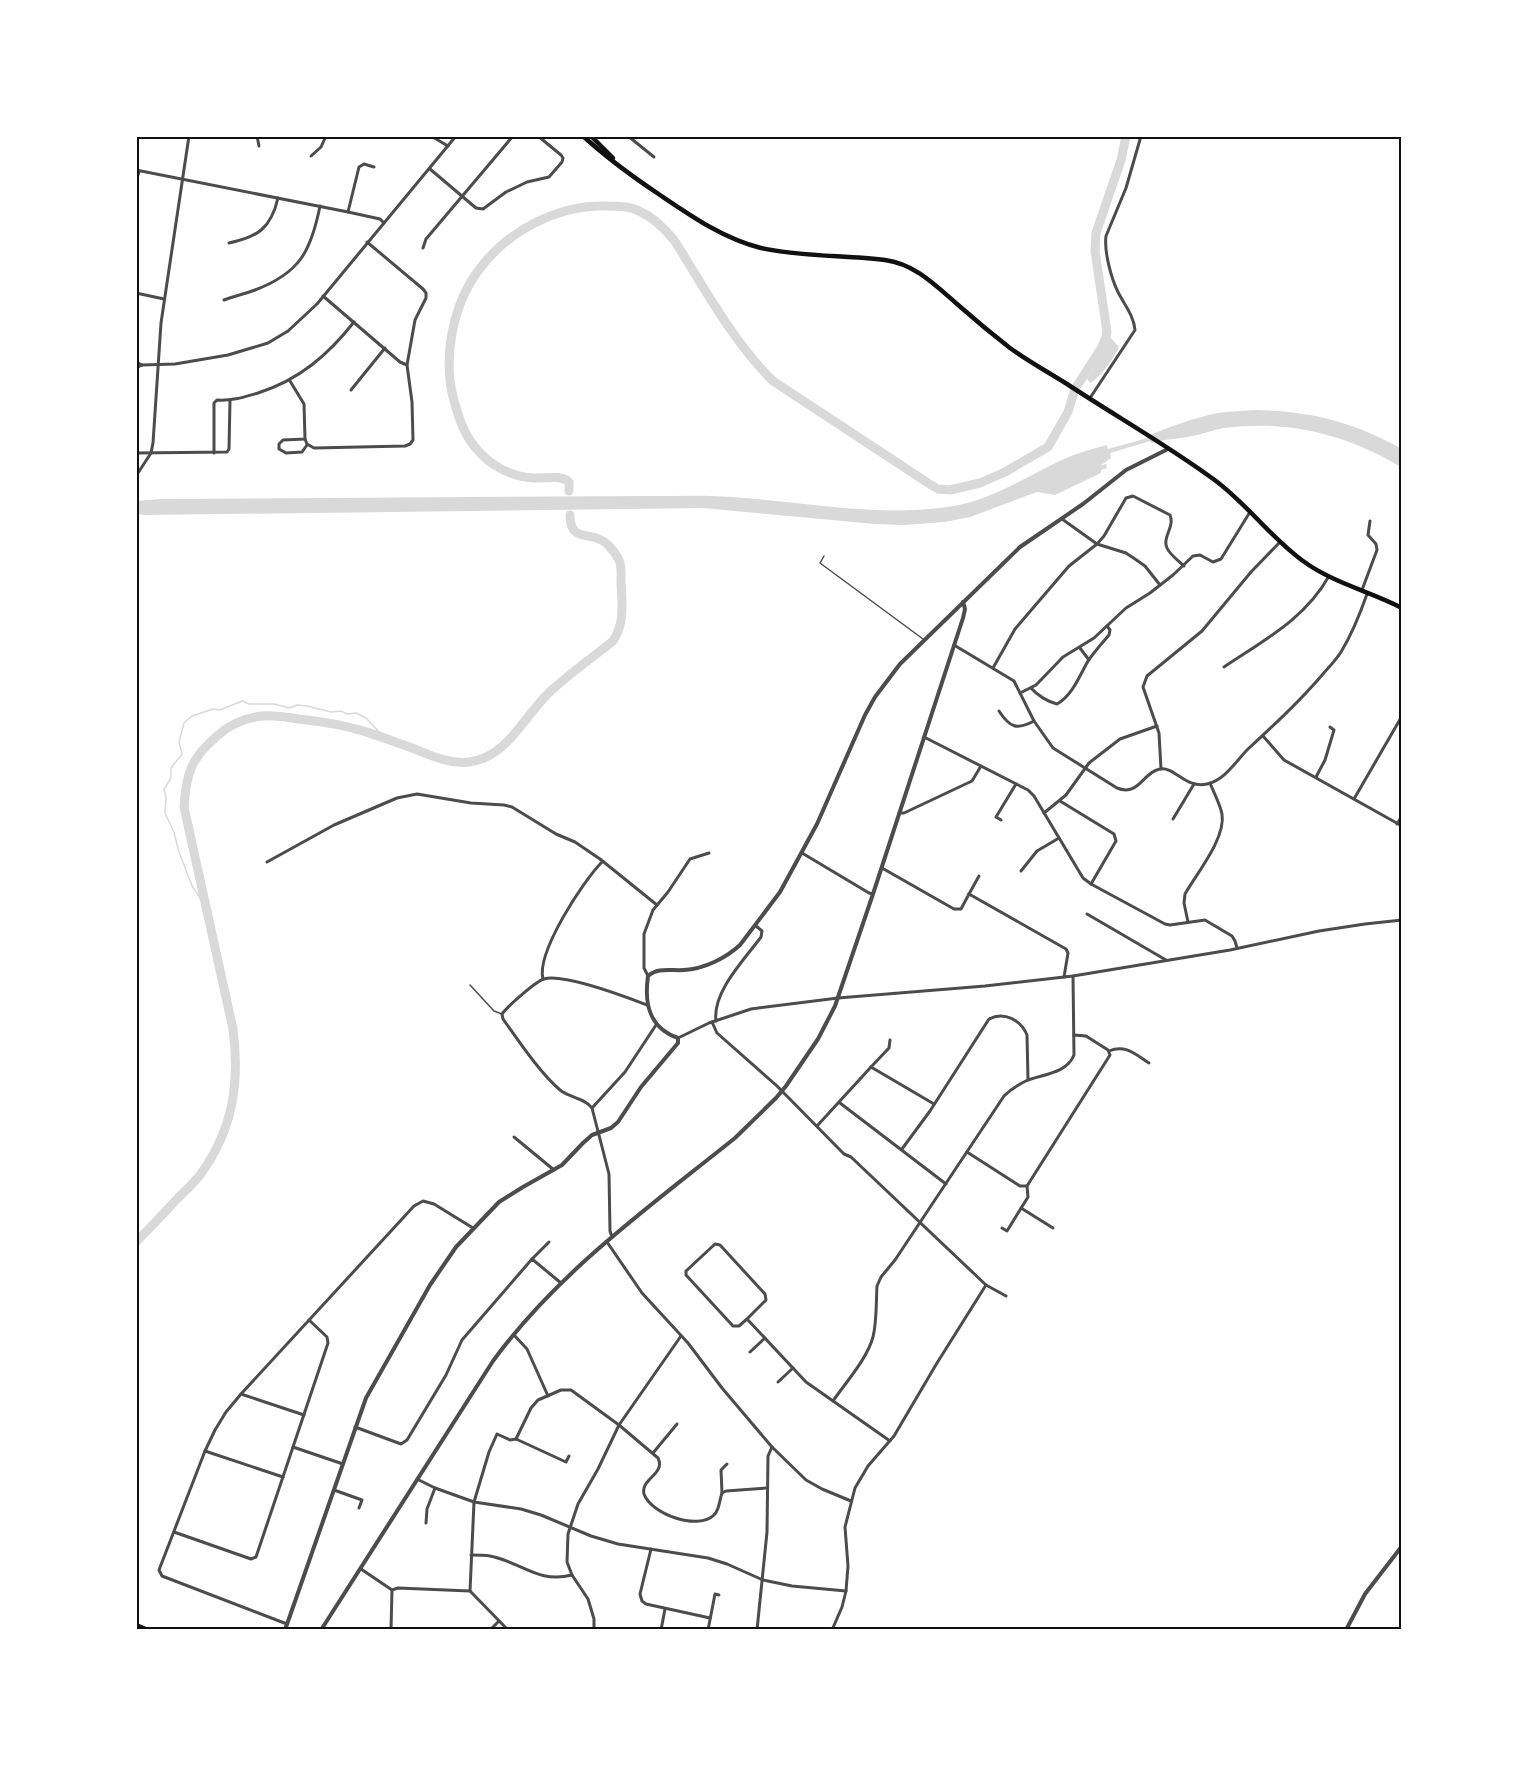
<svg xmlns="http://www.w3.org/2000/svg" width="1538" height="1766" font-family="'DejaVu Sans',sans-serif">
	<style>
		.water { fill: #d9d9d9 }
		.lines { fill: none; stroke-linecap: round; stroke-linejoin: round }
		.stream { stroke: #d9d9d9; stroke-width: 1.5 }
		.river { stroke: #d9d9d9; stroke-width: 9 }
		.service { stroke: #4c4c4c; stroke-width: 1.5 }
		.minor { stroke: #4c4c4c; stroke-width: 3 }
		.tertiary { stroke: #4c4c4c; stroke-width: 4 }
		.secondary { stroke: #111; stroke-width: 4.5 }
		.neatline { fill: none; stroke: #111; stroke-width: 2 }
	</style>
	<rect width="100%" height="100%" fill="#fff"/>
	<g class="water">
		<path d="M 1109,336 L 1119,347 C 1113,359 1101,377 1090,383 L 1087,379 L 1106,348 L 1105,344 Z"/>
		<path d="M 1256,410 C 1310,411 1354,422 1402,449 L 1401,467 C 1345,434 1289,420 1224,428 C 1213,430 1203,434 1192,436 C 1179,439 1165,439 1151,443 L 1150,441 L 1110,453 L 1111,458 L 1100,466 L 1106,464 L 1107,468 L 1101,470 L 1101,473 L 1055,495 L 1037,492 L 970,517 L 944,522 L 905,525 L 875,524 L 703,508 L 145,515 L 137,514 L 136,501 L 161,499 L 650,496 C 677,496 705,495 732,497 C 804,502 888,519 959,505 C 997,497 1029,475 1064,459 C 1078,453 1092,449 1107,445 L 1108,449 L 1144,439 L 1147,438 L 1147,436 C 1170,427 1193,418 1218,413 C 1231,411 1244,411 1256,410 Z"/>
	</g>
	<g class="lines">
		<path class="stream" d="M 205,906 L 192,886 L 178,849 L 174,832 L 165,813 L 166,798 L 164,789 L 171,778 L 171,768 L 182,754 L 179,742 L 184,723 L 192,716 L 213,709 L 220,710 L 242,701 L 249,704 L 274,704 L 290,708 L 297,705 L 307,706 L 331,712 L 341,711 L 347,714 L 356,713 L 366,718 L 385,738"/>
		<g class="river">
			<path d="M 569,491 L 569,482 C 559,474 546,479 534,478 C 511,477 489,465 475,447 C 463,433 458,415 453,397 C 443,356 453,305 478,271 C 507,231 558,204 608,206 C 618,206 630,206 639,211 C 653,217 664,228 674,240 C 704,287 733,342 773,381 L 928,483 L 938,489 L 950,490 L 980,483 L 1005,472 L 1048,447 L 1068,412 L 1075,389 L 1102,347 L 1106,337 L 1107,332 L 1095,251 L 1096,233 L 1121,160 L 1126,136"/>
			<path d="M 136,1242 C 150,1228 164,1213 178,1198 C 185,1191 194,1183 200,1175 C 233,1130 240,1083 233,1029 L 184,807 C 186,774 191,758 217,736 C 229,725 245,718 262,716 C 274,715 286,717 298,719 C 316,721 334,723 352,728 C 369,732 387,739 404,745 C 424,752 447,765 469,762 C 509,757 525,713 553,689 C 572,672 593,657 613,641 C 625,623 622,603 621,583 C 621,576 622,566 619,560 C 616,554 612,549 608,545 C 593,529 570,545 570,515"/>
		</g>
		<g class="service">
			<path d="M 824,556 L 820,563 L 923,639"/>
			<path d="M 470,985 L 494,1011 L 502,1014"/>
		</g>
		<g class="minor">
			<path d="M 257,136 L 259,146"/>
			<path d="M 431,136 L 448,146"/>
			<path d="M 628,136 L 654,157"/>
			<path d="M 311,156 L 321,147 L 326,136"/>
			<path d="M 430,169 L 476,208 L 483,209 L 506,192 L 527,182 L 549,177 L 562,162 L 563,158 L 561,155 L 538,136"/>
			<path d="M 136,170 L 348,212 L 380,219 L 384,223"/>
			<path d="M 136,182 L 139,171"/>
			<path d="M 348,212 L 359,167 L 364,164 L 374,167"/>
			<path d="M 229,243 C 258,237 271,228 278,198"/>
			<path d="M 423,248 L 426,239 L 513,136"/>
			<path d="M 136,293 L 164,299"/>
			<path d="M 323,296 L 400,362 L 407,365"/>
			<path d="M 224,300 C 234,296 245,294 255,290 C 300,273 311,251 320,206"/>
			<path d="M 136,362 L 142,365"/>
			<path d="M 136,368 L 142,365 L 175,364 L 228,355 L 268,343 L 288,331 L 317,304 L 456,136"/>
			<path d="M 290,381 L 304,404 L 305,439 L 283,440 L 279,444 L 279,449 L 286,453 L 302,452 L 307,445"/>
			<path d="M 351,390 L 385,348"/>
			<path d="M 1090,398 L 1135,330 C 1134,316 1124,304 1118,292 C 1111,278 1104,251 1106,236 L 1126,188 L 1141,136"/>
			<path d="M 305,439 L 307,444 L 314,448 L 405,446 L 410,444 L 413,440 L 412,402 L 407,365 L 415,320 L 426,298 L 426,293 L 423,289 L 367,242"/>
			<path d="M 136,453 L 227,452 L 229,449 L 230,400"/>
			<path d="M 214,453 L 214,403 L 217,400 C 232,401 244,397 258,393 C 299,380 328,355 354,322"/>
			<path d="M 136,476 L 151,453 L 153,443 L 161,323 L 189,136"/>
			<path d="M 1062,519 L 1097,544 L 1126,553 L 1135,559 L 1145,566 L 1160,585"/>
			<path d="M 1362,590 L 1377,550 L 1376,544 L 1368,535 L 1370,521"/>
			<path d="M 954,645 L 1014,681 L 1034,721 L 1053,748 L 1117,788 C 1139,797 1143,772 1160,769 C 1174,766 1186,789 1207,784 C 1225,780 1236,761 1248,749 C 1274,725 1300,701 1323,674 C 1329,667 1336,660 1341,652 C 1352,634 1360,614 1367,594"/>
			<path d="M 1080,648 L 1089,660"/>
			<path d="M 1224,667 C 1264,640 1305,619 1329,576"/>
			<path d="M 993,668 L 1015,629 L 1069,566 L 1097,544 L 1104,536 L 1126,498 L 1133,496 L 1170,515 C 1175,527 1162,537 1167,548 C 1170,555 1178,560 1184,566"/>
			<path d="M 1031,688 C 1037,695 1048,702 1057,704 C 1072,696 1080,675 1088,661 C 1094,652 1102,643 1109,635 L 1110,630 L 1107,626"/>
			<path d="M 1020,693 L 1036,685 L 1063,657 L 1094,638 L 1126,608 L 1150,593 L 1173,575 L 1193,556 L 1200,555 L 1213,562 L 1221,559 L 1250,512"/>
			<path d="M 999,711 C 1010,728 1017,730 1034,721"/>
			<path d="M 1263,736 L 1284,760 L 1402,826"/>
			<path d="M 924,737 L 1028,790 L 1034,796 L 1083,878 L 1091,884 L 1165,924 L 1170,925 L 1205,920 L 1232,936 L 1235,941 L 1237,948"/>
			<path d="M 1161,769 L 1159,733 L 1143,687 L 1147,676 L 1202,631 L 1251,572 L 1280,542"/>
			<path d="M 1316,777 L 1325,760 L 1334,730 L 1330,727"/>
			<path d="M 1354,799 L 1402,716"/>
			<path d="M 1060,801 L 1114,834 L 1116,841 L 1091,884"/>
			<path d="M 899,813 L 904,813 L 972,781 L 981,766"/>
			<path d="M 1044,813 L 1066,795 L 1089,763 L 1120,739 L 1157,726"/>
			<path d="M 1173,819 L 1194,784"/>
			<path d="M 1001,820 L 996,817 L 1016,784"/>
			<path d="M 1397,824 L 1402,816"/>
			<path d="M 802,853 L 869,893 L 873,894"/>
			<path d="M 267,862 L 334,825 L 397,798 L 417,794 L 471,803 L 504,805 L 512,807 L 556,834 L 575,842 L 600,859 L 657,905"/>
			<path d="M 882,868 L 954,909 L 961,909 L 969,894 L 1066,949 L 1068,953 L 1064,977"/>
			<path d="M 1021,871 L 1037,851 L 1059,838"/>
			<path d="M 969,894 L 979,876"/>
			<path d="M 1087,914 L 1166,960"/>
			<path d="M 1188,922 L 1184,903 L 1185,894 C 1197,873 1226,838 1222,814 C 1220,804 1214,793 1210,783"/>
			<path d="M 648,976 L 644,968 L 644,934 L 653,910 L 668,892 L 690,859 L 709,853"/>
			<path d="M 543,979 C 536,953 583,881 602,862"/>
			<path d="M 716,1021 C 712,992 745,959 761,937 L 762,931 L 756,926"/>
			<path d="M 712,1022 L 717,1033 L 777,1086 L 844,1154 L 851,1157 L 986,1285 L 1006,1296"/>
			<path d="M 678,1038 L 709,1023 L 751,1009 L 838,998 L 985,986 L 1073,976 L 1230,950 L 1319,931 L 1365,924 L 1402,920"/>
			<path d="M 1109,1051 C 1125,1044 1135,1054 1149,1063"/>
			<path d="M 871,1067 L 889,1048 L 890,1040"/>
			<path d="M 840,1103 L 946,1184"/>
			<path d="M 592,1108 L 625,1072 L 656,1025"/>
			<path d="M 817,1126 L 871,1067 L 934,1104"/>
			<path d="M 514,1137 L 554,1170"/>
			<path d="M 902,1149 L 930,1111 L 989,1019 C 1004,1011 1021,1020 1027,1035 L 1028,1080"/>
			<path d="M 967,1152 L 1020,1186 L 1027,1186 L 1028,1197 L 1007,1231 L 1002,1228"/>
			<path d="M 1027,1186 L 1110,1055 L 1108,1050 L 1086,1036 L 1074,1035"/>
			<path d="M 1021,1208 L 1053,1228"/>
			<path d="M 612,1237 L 610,1231 L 609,1174 L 592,1108 C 585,1098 570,1098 560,1090 C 540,1073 518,1040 503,1019 L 502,1014 C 507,1007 536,981 544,979 C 564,973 626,997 647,1005"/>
			<path d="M 607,1242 L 642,1293 L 688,1343 L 722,1388 L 772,1447 L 806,1480 L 822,1489 L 851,1501"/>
			<path d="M 532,1259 L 549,1242"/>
			<path d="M 747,1319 L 766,1300 L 765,1294 L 720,1245 L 715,1244 L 686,1271 L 686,1275 L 733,1326 L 739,1326 L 747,1319 L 806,1382 L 890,1441"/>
			<path d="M 514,1335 L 527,1349 L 548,1396"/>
			<path d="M 750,1352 L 765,1338"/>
			<path d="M 778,1382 L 793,1368"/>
			<path d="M 241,1394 L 304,1415"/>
			<path d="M 833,1401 C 846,1382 867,1359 873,1337 C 877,1321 876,1302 877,1286 L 881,1277 L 895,1260 L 1004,1096 C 1011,1089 1019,1084 1028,1080 C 1044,1074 1067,1073 1074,1055 L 1073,976"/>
			<path d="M 355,1427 L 401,1444 L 407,1440 L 446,1375 L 462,1340 L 532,1259 L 561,1283"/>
			<path d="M 516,1439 L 531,1408 L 538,1400 L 561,1390 L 571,1390 L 619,1425 L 658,1458 C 666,1474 640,1479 644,1494 C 651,1514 698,1531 714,1515 C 720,1509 719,1501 722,1493 L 726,1491 L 767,1488"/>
			<path d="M 293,1447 L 328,1343 L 327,1337 L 309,1320"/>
			<path d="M 205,1451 L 283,1477"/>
			<path d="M 653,1453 L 677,1424"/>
			<path d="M 417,1479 L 435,1488 L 474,1502 L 521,1509 L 541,1515 L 591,1536 L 618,1544 L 708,1558 L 727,1564 L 763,1580 L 792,1586 L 846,1591"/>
			<path d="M 334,1490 L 362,1500 L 359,1508"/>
			<path d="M 722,1493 L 721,1470 L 727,1464"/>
			<path d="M 426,1523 L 427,1509 L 435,1488"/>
			<path d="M 174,1532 L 251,1559 L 256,1557 L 293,1447 L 343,1464"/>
			<path d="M 651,1549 L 640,1594 L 642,1601 L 646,1604 L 710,1618"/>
			<path d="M 471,1555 C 477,1555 484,1555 490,1556 C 521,1562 538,1584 572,1575"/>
			<path d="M 361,1569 L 392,1590 L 398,1588 L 470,1591 L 508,1630"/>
			<path d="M 470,1591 L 474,1502 L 489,1452 L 497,1434 L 510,1440 L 516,1439 L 566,1462 L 569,1456"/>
			<path d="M 287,1624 L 162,1576 L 159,1570 L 205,1451 L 215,1430 L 226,1412 L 241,1394 L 414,1206 L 423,1201 L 434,1204 L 473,1228"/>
			<path d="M 391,1630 L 392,1590"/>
			<path d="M 490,1630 L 499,1621"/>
			<path d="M 594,1630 L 594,1619 L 588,1599 L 572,1575 L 567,1562 L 568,1534 L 578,1504 L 598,1469 L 619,1425 L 681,1336"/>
			<path d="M 661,1630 L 665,1609"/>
			<path d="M 708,1630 L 715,1594 L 719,1595"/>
			<path d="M 757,1630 L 767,1532 L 768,1456 L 772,1447"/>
			<path d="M 832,1630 L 842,1607 L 846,1591 L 848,1566 L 845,1527 L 855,1488 L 868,1466 L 894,1436 L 937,1363 L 986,1285"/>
		</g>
		<g class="tertiary">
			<path d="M 285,1630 L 366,1398 L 430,1285 L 456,1247 L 499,1202 L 523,1187 L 562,1165 L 583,1143 L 592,1135 L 611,1128 L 618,1122 L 641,1087 L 678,1043 L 678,1038 C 649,1028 644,1004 648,976 C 658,967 671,971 684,970 C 704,969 726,958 740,945 L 780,892 L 817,824 L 865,715 L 875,697 L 900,664 L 1020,547 L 1083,504 L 1126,470 L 1168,449"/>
			<path d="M 321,1630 L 493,1361 C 558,1272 649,1207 735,1138 L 776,1098 L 786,1086 L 818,1039 L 835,1006 L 873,894 L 963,618 L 965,609 L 963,602"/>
			<path d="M 1346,1630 L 1365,1594 L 1402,1546"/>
		</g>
		<g class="secondary">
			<path d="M 583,136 C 607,158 633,177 660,195 C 691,216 724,239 761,248 C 802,257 844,255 885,260 C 915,264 935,285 957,304 C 974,319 992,334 1010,348 C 1028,361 1048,372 1067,384 C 1117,417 1169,446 1216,481 C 1248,505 1271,538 1303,561 C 1333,583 1369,591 1402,608"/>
			<path d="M 591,136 L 613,158"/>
			<path d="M 136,1625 L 148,1630"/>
		</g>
	</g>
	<rect width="1538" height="1766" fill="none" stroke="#ffffff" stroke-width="276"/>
	<rect x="138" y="138" width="1262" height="1490" class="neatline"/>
</svg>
